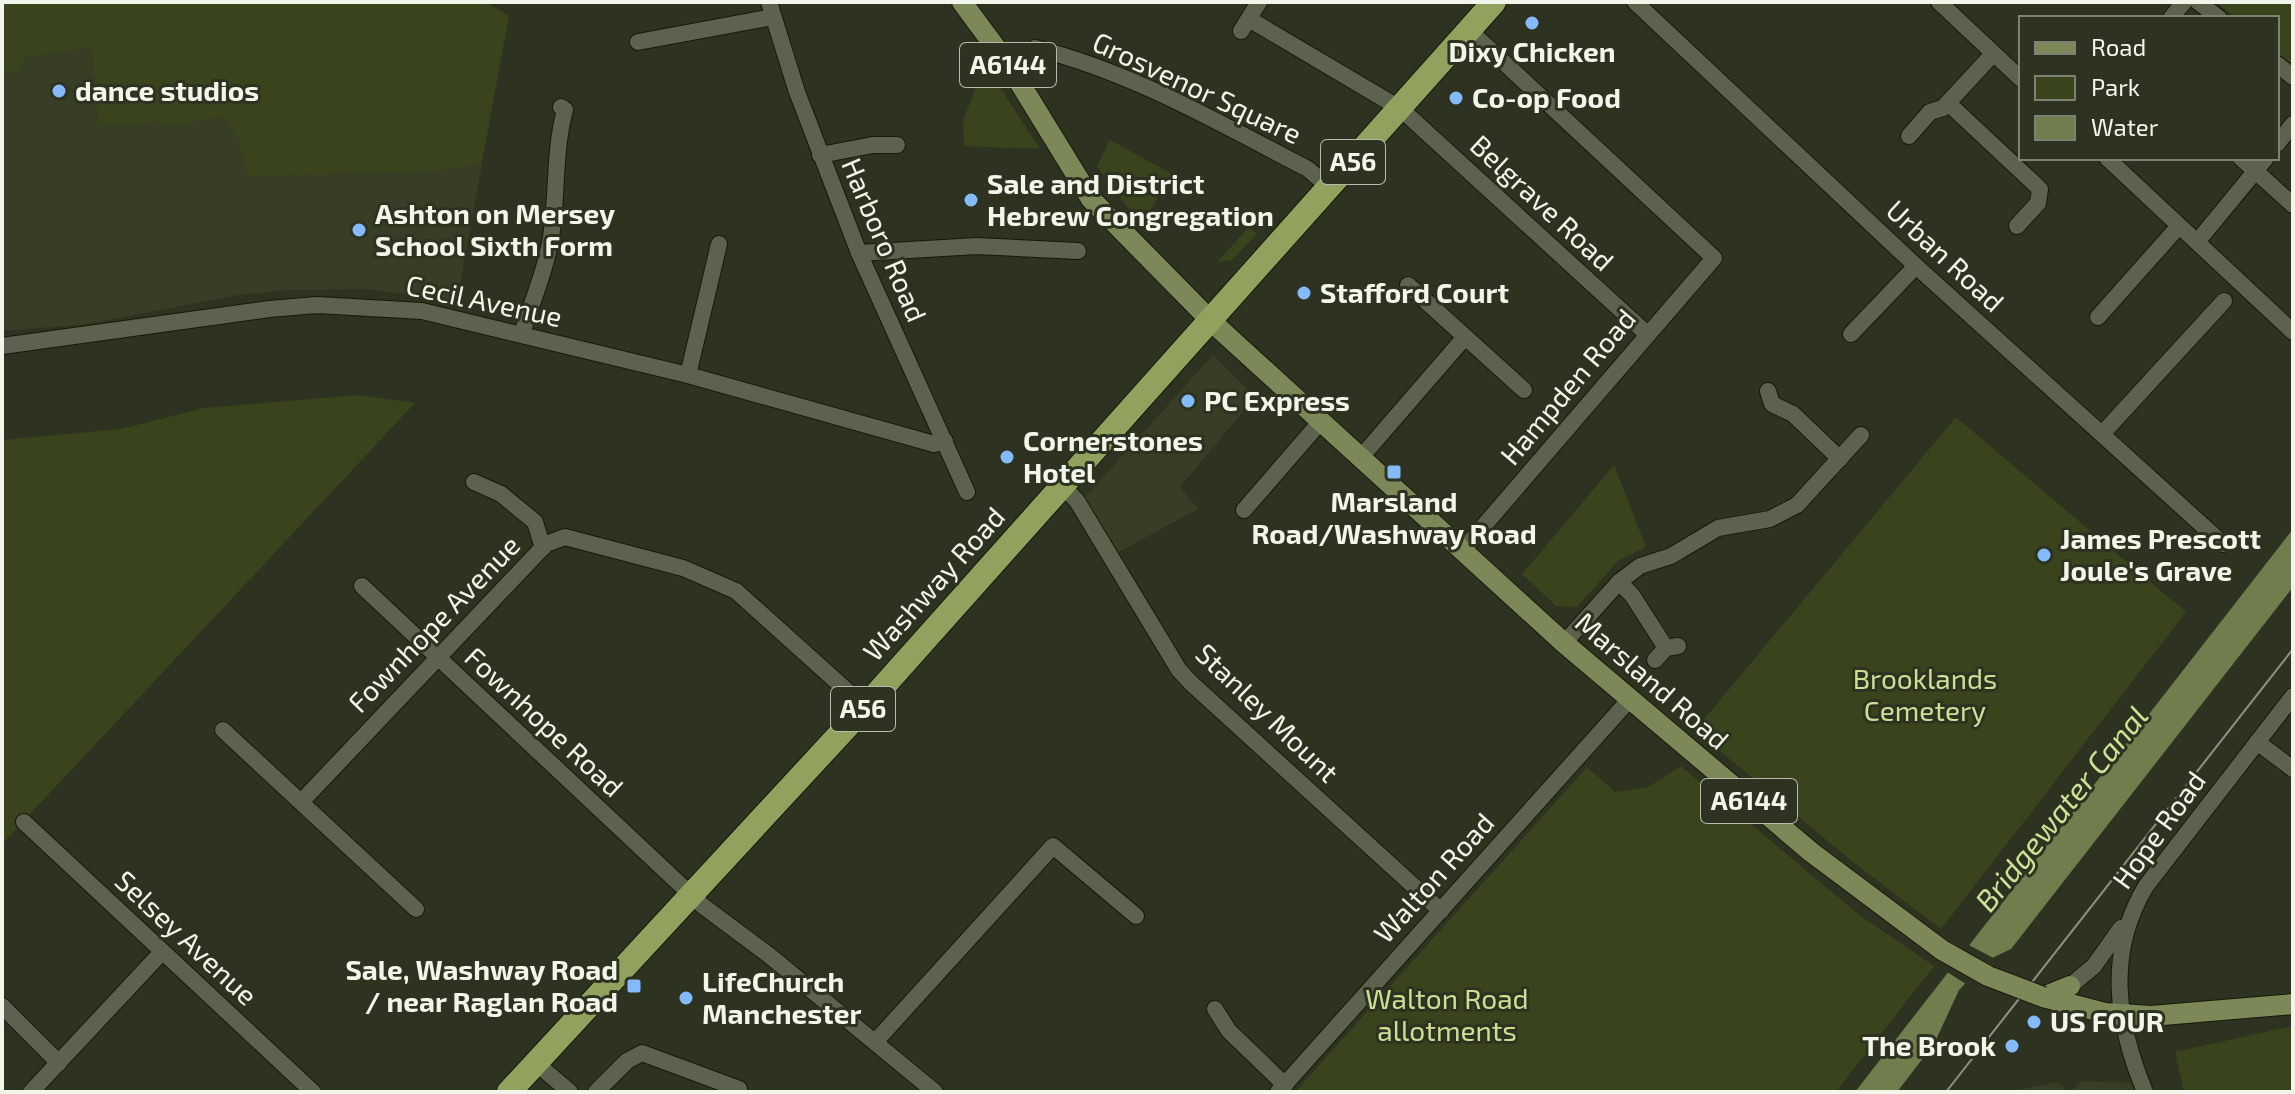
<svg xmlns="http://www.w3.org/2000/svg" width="2295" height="1094" font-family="'Exo 2',sans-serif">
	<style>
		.built { fill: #373e25 }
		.green { fill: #39431c }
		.water { fill: #707d4d }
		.pier { fill: #2d3320 }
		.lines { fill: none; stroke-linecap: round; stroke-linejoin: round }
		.minor-casing { stroke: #161a09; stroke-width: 18 }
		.major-casing { stroke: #161a09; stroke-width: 22 }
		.highway-casing { stroke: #161a09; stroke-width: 26 }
		.minor { stroke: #5c624e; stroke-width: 16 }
		.major { stroke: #7c8858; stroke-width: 20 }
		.highway { stroke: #91a25f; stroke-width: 24 }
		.tram { stroke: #8e9283; stroke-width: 2 }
		.major-bridge-casing { stroke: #161a09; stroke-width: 22; stroke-linecap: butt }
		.major-bridge { stroke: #7c8858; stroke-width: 20 }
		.poi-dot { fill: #86bbfb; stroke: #2d3320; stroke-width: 3 }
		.labels { text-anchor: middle; stroke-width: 6; stroke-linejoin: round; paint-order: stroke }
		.shield { fill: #2d3320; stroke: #b7bbad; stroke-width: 2 }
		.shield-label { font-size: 26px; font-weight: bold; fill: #f2f5ea }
		.poi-label { font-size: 28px; font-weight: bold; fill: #f2f5ea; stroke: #2d3320; text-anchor: start }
		.street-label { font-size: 28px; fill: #f2f5ea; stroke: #2d3320 }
		.park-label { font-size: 28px; fill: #cbe094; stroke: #2d3320 }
		.water-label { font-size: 30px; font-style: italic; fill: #cde296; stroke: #2d3320 }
	</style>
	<rect width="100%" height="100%" fill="#2d3320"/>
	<g class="built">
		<path d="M 2,2 L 486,2 L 509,16 L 457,301 L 367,289 L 290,290 L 238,295 L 87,324 L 2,331 Z"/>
		<path d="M 1213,355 L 1255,397 L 1180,487 L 1198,509 L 1115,554 L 1079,504 Z"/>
		<path d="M 2082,1081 L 2131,1083 L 2135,1092 L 2071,1092 Z"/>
		<path d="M 2057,1082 L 2069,1092 L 2007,1092 Z"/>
	</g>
	<g class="green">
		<path d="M 2,2 L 486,2 L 509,16 L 481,164 L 444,170 L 247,177 L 238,136 L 222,117 L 166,126 L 162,121 L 99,126 L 92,47 L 26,57 L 19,71 L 2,73 Z"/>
		<path d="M 2216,2 L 2293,2 L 2293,65 L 2277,52 L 2277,18 L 2236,18 Z"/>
		<path d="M 985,64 L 1040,149 L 964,146 L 963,121 Z"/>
		<path d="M 1110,140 L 1172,174 L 1141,225 L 1097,167 Z"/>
		<path d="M 1249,227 L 1257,234 L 1232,260 L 1217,262 Z"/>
		<path d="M 360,395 L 415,403 L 2,844 L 2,440 L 121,429 L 204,408 Z"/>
		<path d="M 1956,417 L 2186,612 L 1941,929 L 1848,858 L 1695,730 Z"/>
		<path d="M 1614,465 L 1646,547 L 1618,561 L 1577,607 L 1556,606 L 1522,574 Z"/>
		<path d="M 1681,766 L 1862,917 L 1934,966 L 1836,1092 L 1295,1092 L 1587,767 L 1615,792 L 1648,787 Z"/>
		<path d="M 2293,1026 L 2293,1092 L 2184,1092 L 2175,1052 Z"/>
	</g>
	<path class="water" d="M 2293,529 L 2293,587 L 2011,949 L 1988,960 L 1959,990 L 1934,1044 L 1897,1092 L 1855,1092 Z"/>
	<path class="pier" d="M 1965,943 L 1997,960 L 1969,986 L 1944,970 Z"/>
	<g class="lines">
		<defs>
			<g id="minor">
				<path d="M 769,2 L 797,92 L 859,253 L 967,492"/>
				<path d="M 1635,2 L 1916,266 L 2223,544"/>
				<path d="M 1939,2 L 2021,79"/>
				<path d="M 2198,2 L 2219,18"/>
				<path d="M 2171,18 L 2184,2"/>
				<path d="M 1249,19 L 1401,109 L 1647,334"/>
				<path d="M 1241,31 L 1259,2"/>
				<path d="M 638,42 L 773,17"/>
				<path d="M 1035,48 C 1132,72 1219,123 1308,169 L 1330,188"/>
				<path d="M 2277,64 L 2293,77"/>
				<path d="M 1948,103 L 2040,189 L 2038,203 L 2017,226"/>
				<path d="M 1909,136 L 1930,112 L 1943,108 L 1993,54"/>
				<path d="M 2277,144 L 2293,124"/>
				<path d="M 820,155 L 873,145 L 897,145"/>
				<path d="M 2107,158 L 2293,332"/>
				<path d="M 2241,158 L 2293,205"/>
				<path d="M 2197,242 L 2266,158"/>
				<path d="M 859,253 L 977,246 L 1078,251"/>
				<path d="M 1408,285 L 1524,390"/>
				<path d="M 2098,317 L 2179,226"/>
				<path d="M 522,333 C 534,296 550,260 553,221 C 557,183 555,147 565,110 L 561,107"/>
				<path d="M 1851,334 L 1916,266"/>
				<path d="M 2,346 L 269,309 L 317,305 L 422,311 L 688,375 L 934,444 L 945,441"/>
				<path d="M 688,375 L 719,244"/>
				<path d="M 1768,391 L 1772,404 L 1793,414 L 1840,459"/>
				<path d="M 2102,434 L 2224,301"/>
				<path d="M 1362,456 L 1465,337"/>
				<path d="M 474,482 L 501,494 L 535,522 L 543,548"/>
				<path d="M 1063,486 L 1077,501 L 1179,670 L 1191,683 L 1441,911"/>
				<path d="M 1244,510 L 1322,420"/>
				<path d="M 1463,550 L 1714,258 L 1469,30"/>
				<path d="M 1619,582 L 1632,595 L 1666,648"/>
				<path d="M 362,586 L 703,906 L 770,956 L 935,1092"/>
				<path d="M 1564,643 L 1619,582 L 1640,566 L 1671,556 L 1718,528 L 1770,519 L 1797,505 L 1861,435"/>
				<path d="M 1655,660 L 1666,648 L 1678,646"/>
				<path d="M 223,730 L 416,909"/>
				<path d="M 2257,742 L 2293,769"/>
				<path d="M 301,802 L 546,544 L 565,537 L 683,568 L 736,591 L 865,707"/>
				<path d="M 24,822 L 313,1092"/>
				<path d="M 2070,986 L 2094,966 L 2121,928"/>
				<path d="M 2,1006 L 59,1063"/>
				<path d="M 1215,1009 L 1229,1031 L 1285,1085"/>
				<path d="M 875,1042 L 1053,846 L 1136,916"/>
				<path d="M 536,1063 L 570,1092"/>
				<path d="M 31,1092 L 162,952"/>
				<path d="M 596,1092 L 627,1061 L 642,1053 L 739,1089 L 738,1092"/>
				<path d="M 1278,1092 L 1630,699"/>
				<path d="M 2145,1092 C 2116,1022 2106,953 2146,886 L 2293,696"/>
			</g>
			<g id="major">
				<path d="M 962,2 L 1010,67 L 1091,199 L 1212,322 L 1564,643 L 1811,852 L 1942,950"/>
				<path d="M 2043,997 L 2105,1013 L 2151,1016 L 2293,1004"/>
				<path d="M 2043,997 L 2070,986"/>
			</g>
			<path id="highway" d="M 509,1092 L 865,707 L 1494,2"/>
		</defs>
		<use href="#minor" class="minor-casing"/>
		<use href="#major" class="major-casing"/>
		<use href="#highway" class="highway-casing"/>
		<use href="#minor" class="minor"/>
		<use href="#major" class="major"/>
		<use href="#highway" class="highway"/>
		<path class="tram" d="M 1946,1092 L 2293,649"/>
		<defs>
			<path id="major-bridge" d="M 1942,950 L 1988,976 L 2043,997"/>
		</defs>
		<use href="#major-bridge" class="major-bridge-casing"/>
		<use href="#major-bridge" class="major-bridge"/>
	</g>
	<g class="poi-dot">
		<circle cx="1532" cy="23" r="8"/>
		<circle cx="59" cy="91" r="8"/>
		<circle cx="1456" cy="98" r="8"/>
		<circle cx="971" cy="200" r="8"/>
		<circle cx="359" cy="230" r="8"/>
		<circle cx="1304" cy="293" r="8"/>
		<circle cx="1188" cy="401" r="8"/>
		<circle cx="1007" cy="457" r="8"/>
		<rect x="1386" y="464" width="16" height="16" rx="4"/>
		<circle cx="2044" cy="555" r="8"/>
		<rect x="626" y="978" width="16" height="16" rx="4"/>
		<circle cx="686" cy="998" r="8"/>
		<circle cx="2034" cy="1022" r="8"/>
		<circle cx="2012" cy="1046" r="8"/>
	</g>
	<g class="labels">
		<g class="shield">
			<rect x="960" y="43" width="96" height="44" rx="6"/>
			<rect x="1321" y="140" width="64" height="44" rx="6"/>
			<rect x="831" y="687" width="64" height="44" rx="6"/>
			<rect x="1701" y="779" width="96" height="44" rx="6"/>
		</g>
		<g class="shield-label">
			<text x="1008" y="74">A6144</text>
			<text x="1353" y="171">A56</text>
			<text x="863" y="718">A56</text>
			<text x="1749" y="810">A6144</text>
		</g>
		<g class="poi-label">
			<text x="1532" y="62" text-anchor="middle">Dixy Chicken</text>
			<text x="75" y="101">dance studios</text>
			<text x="1472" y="108">Co-op Food</text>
			<text x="987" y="194">Sale and District<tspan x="987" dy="32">Hebrew Congregation</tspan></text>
			<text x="375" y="224">Ashton on Mersey<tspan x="375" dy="32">School Sixth Form</tspan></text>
			<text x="1320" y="303">Stafford Court</text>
			<text x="1204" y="411">PC Express</text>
			<text x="1023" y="451">Cornerstones<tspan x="1023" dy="32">Hotel</tspan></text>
			<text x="1394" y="512" text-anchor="middle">Marsland<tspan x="1394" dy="32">Road/Washway Road</tspan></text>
			<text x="2060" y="549">James Prescott<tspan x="2060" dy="32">Joule's Grave</tspan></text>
			<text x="618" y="980" text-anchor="end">Sale, Washway Road<tspan x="618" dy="32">/ near Raglan Road</tspan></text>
			<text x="702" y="992">LifeChurch<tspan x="702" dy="32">Manchester</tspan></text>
			<text x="2050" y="1032">US FOUR</text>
			<text x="1996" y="1056" text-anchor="end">The Brook</text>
		</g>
		<g class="street-label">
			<text transform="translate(1197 88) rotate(25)" y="10">Grosvenor Square</text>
			<text transform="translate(1542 203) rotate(43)" y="10">Belgrave Road</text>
			<text transform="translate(884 240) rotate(67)" y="10">Harboro Road</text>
			<text transform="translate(1945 256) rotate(43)" y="10">Urban Road</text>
			<text transform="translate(484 301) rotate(12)" y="10">Cecil Avenue</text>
			<text transform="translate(1568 387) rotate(-50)" y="10">Hampden Road</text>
			<text transform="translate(934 584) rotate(-48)" y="10">Washway Road</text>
			<text transform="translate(434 624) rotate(-46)" y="10">Fownhope Avenue</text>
			<text transform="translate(1652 681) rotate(41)" y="10">Marsland Road</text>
			<text transform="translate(1267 713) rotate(44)" y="10">Stanley Mount</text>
			<text transform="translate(544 722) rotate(43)" y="10">Fownhope Road</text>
			<text transform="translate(2159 830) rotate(-54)" y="10">Hope Road</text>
			<text transform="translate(1434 878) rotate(-48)" y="10">Walton Road</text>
			<text transform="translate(186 938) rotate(43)" y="10">Selsey Avenue</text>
		</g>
		<g class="park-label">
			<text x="1925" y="689">Brooklands<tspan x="1925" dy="32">Cemetery</tspan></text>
			<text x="1447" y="1009">Walton Road<tspan x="1447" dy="32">allotments</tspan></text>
		</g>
		<g class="water-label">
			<text transform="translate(2062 809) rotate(-51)" y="10">Bridgewater Canal</text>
		</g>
	</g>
	<rect width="2295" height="1094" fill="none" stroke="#f2f5ea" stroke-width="8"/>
	<rect x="2019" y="16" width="260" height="144" fill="#2d3320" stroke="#7c8171" stroke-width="2"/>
	<rect x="2035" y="42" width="40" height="12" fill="#7c8858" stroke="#7c8171" stroke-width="2"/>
	<text x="2091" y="56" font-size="24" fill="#f2f5ea">Road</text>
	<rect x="2035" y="76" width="40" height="24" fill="#39431c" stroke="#7c8171" stroke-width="2"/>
	<text x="2091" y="96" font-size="24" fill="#f2f5ea">Park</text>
	<rect x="2035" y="116" width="40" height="24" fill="#707d4d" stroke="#7c8171" stroke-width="2"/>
	<text x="2091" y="136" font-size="24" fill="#f2f5ea">Water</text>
</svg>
